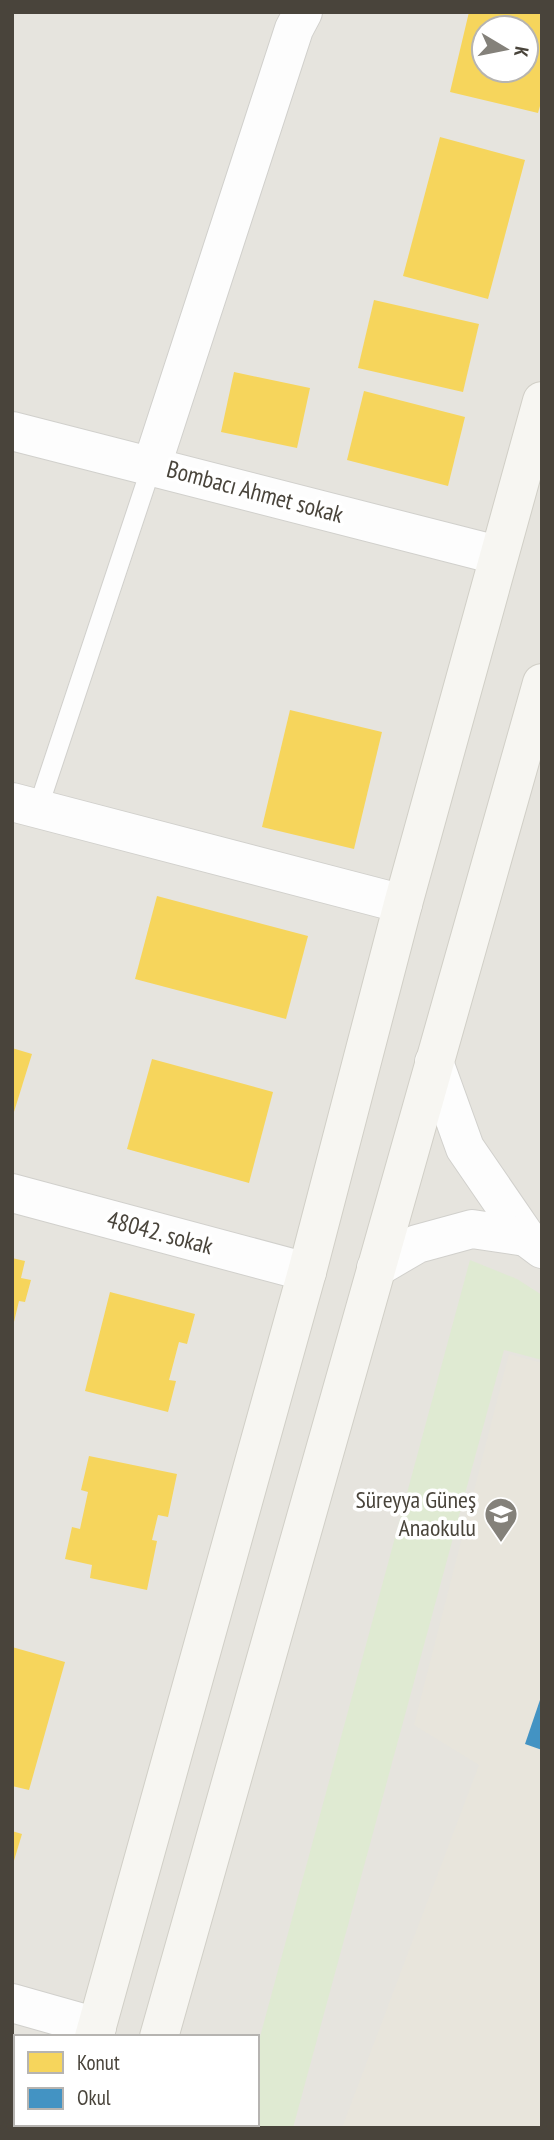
<svg xmlns="http://www.w3.org/2000/svg" width="554" height="2140" font-family="'PT Sans Narrow',sans-serif">
	<style>
		.residential { fill: #e6e4de; fill-rule: evenodd }
		.education { fill: #e8e5dc }
		.green { fill: #dfead2 }
		.homes { fill: #f6d55c; fill-rule: evenodd }
		.schools { fill: #4393c3 }
		.lines { fill: none; stroke-linecap: round; stroke-linejoin: round }
		.lane-casing { stroke: #d1d0cc; stroke-width: 21 }
		.street-casing { stroke: #d1d0cc; stroke-width: 40 }
		.secondary-casing { stroke: #d1cfc7; stroke-width: 40 }
		.lane { stroke: #fdfdfd; stroke-width: 19 }
		.street { stroke: #fdfdfd; stroke-width: 38 }
		.secondary { stroke: #f7f6f2; stroke-width: 38 }
		.labels { text-anchor: middle; stroke-width: 7; stroke-linejoin: round; paint-order: stroke }
		.street-label { font-size: 24px; fill: #49443b; stroke: #fff }
		.poi-label { font-size: 24px; fill: #49443b; stroke: #fff; text-anchor: end }
	</style>
	<rect width="100%" height="100%" fill="#f3f2ef"/>
	<path class="residential" d="M 12,12 L 542,12 L 542,2128 L 12,2128 ZM 484,28 L 526,28 L 526,70 L 484,70 ZM 16,2037 L 257,2037 L 257,2124 L 16,2124 Z"/>
	<path class="education" d="M 509,1354 L 542,1363 L 542,2128 L 342,2128 L 479,1765 L 414,1725 Z"/>
	<path class="green" d="M 470,1260 L 517,1279 L 542,1295 L 542,1360 L 504,1350 L 293,2128 L 236,2128 L 237,2124 L 257,2124 L 257,2048 Z"/>
	<g class="homes">
		<path d="M 469,12 L 542,12 L 542,99 L 538,113 L 450,92 ZM 484,28 L 526,28 L 526,70 L 484,70 Z"/>
		<path d="M 440,137 L 525,160 L 488,299 L 403,276 Z"/>
		<path d="M 374,300 L 479,324 L 463,392 L 358,368 Z"/>
		<path d="M 234,372 L 310,388 L 297,448 L 221,432 Z"/>
		<path d="M 364,391 L 465,417 L 448,486 L 347,460 Z"/>
		<path d="M 290,710 L 382,732 L 354,849 L 262,827 Z"/>
		<path d="M 157,896 L 308,936 L 286,1019 L 135,979 Z"/>
		<path d="M 12,1048 L 32,1054 L 13,1115 L 12,1115 Z"/>
		<path d="M 152,1059 L 273,1092 L 249,1183 L 127,1149 Z"/>
		<path d="M 12,1258 L 25,1261 L 21,1278 L 31,1280 L 25,1302 L 19,1301 L 13,1326 Z"/>
		<path d="M 110,1292 L 195,1314 L 187,1344 L 179,1342 L 169,1380 L 176,1381 L 168,1412 L 85,1391 Z"/>
		<path d="M 89,1456 L 177,1474 L 168,1517 L 158,1515 L 152,1540 L 157,1541 L 147,1590 L 90,1578 L 92,1565 L 65,1559 L 72,1527 L 80,1529 L 88,1492 L 81,1490 Z"/>
		<path d="M 12,1647 L 65,1662 L 29,1790 L 12,1786 Z"/>
		<path d="M 12,1831 L 22,1834 L 13,1864 L 12,1864 Z"/>
	</g>
	<path class="schools" d="M 541,1697 L 542,1697 L 542,1750 L 525,1744 Z"/>
	<g class="lines">
		<defs>
			<path id="lane" d="M 37,811 L 152,465"/>
			<g id="street">
				<path d="M 12,431 L 497,555"/>
				<path d="M 152,465 L 294,29 L 303,12"/>
				<path d="M 12,802 L 403,904"/>
				<path d="M 434,1062 L 465,1148 L 526,1237 L 542,1249"/>
				<path d="M 12,1193 L 307,1272"/>
				<path d="M 376,1268 L 417,1244 L 472,1229 L 526,1237"/>
				<path d="M 12,2003 L 97,2027"/>
			</g>
			<g id="secondary">
				<path d="M 94,2037 L 307,1272 L 403,904 L 542,401"/>
				<path d="M 159,2037 L 542,683"/>
				<path d="M 63,2128 L 64,2124"/>
				<path d="M 135,2128 L 135,2124"/>
			</g>
		</defs>
		<use href="#lane" class="lane-casing"/>
		<use href="#street" class="street-casing"/>
		<use href="#secondary" class="secondary-casing"/>
		<use href="#lane" class="lane"/>
		<use href="#street" class="street"/>
		<use href="#secondary" class="secondary"/>
	</g>
	<defs>
		<symbol id="school-pin" viewBox="-11 -11 22 30"><path d="M0 17L-7.5 6A9.5 9.5 0 1 1 7.5 6Z" fill="#84817a" stroke="#fff"/><path d="M0-5L7-2L0 1L-7-2ZM-4 1L0 2.5L4 1V4Q0 6-4 4Z" fill="#fff"/></symbol>
	</defs>
	<g fill-rule="evenodd">
		<use href="#school-pin" x="482" y="1495" width="38" height="52"/>
	</g>
	<g class="labels">
		<g class="street-label">
			<text transform="translate(255 492) rotate(15)" y="8">Bombacı Ahmet sokak</text>
			<text transform="translate(160 1233) rotate(15)" y="8">48042. sokak</text>
		</g>
		<g class="poi-label">
			<text x="476" y="1508">Süreyya Güneş<tspan x="476" dy="28">Anaokulu</tspan></text>
		</g>
	</g>
	<rect width="554" height="2140" fill="none" stroke="#49443b" stroke-width="28"/>
	<rect x="14" y="2035" width="245" height="91" fill="#ffffff" stroke="#b6b4b1" stroke-width="2"/>
	<rect x="28" y="2052" width="35" height="21" fill="#f6d55c" stroke="#b6b4b1" stroke-width="2"/>
	<text x="77" y="2070" font-size="21" fill="#49443b">Konut</text>
	<rect x="28" y="2088" width="35" height="21" fill="#4393c3" stroke="#b6b4b1" stroke-width="2"/>
	<text x="77" y="2105" font-size="21" fill="#49443b">Okul</text>
	<g transform="translate(505 49) rotate(100)"><circle r="33" fill="#ffffff" stroke="#b6b4b1" stroke-width="2"/>
	<path d="M0-5L12 26L0 18L-12 26Z" fill="#84817a"/>
	<text y="-10" font-size="19" font-weight="bold" text-anchor="middle" fill="#49443b">K</text>
	</g>
</svg>
